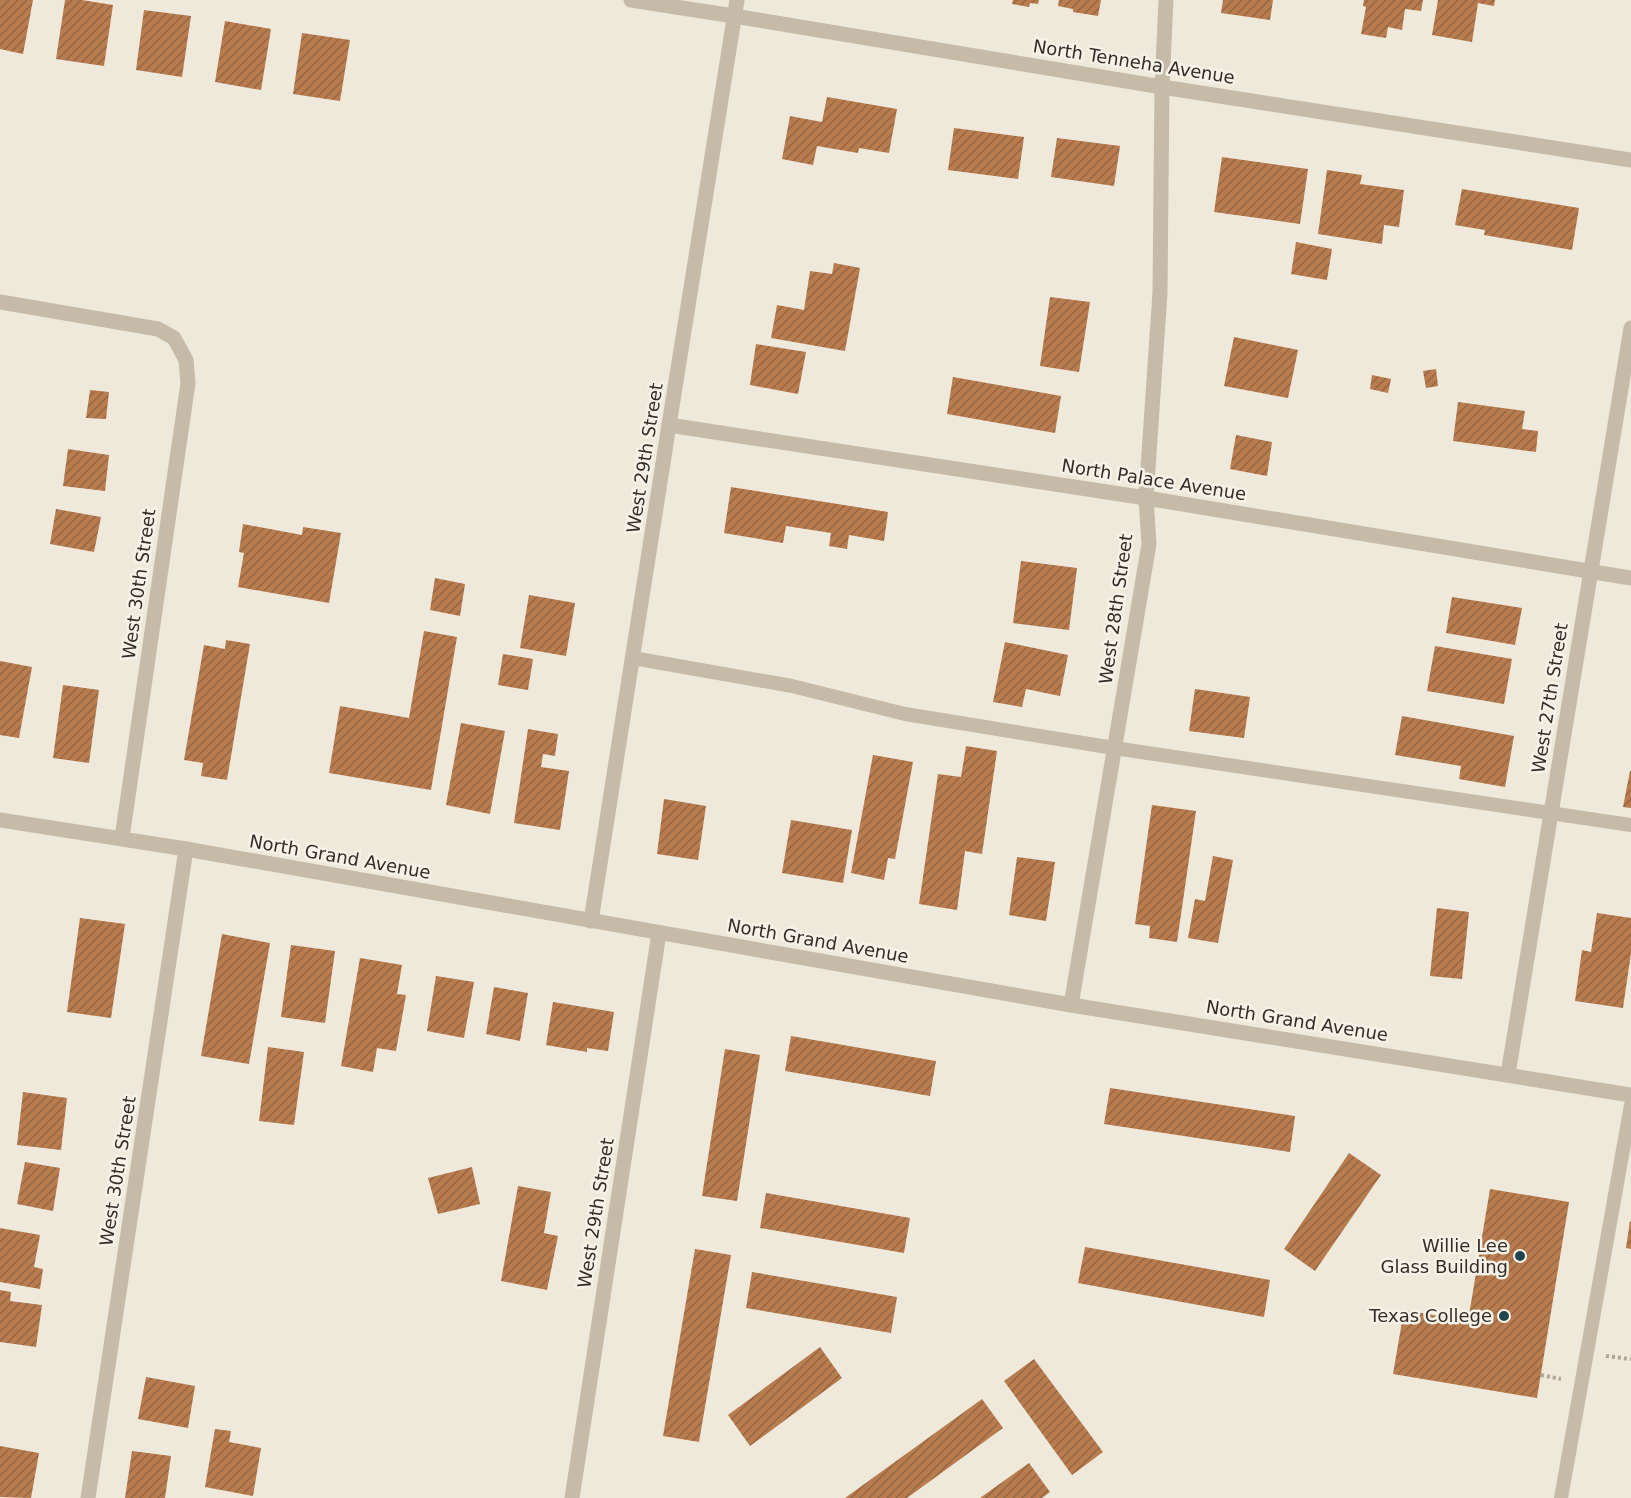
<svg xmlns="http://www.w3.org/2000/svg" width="1631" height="1498" font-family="'DejaVu Sans',sans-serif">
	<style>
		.building { fill: url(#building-hatch) }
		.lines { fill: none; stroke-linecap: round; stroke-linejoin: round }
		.path { stroke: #b1a593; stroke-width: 4; stroke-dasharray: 3 3; stroke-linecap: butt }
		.service { stroke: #c5bba8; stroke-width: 14 }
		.minor { stroke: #c5bba8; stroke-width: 15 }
		.tertiary { stroke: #c5bba8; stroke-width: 15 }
		.poi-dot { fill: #224450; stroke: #f7f2e7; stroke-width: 2 }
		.labels { text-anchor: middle; stroke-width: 5; stroke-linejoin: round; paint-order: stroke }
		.street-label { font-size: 18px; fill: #332d28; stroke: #f7f2e7 }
		.poi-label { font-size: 18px; fill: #332d28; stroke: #f7f2e7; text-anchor: end }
	</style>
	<defs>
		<pattern id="building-hatch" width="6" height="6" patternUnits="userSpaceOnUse" patternTransform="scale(1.5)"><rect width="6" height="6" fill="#b87c4f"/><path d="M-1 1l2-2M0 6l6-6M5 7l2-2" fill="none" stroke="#966642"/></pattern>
	</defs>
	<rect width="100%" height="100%" fill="#efe9db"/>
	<g class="building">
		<path d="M 0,0 L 33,0 L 23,54 L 0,49 Z"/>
		<path d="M 65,0 L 82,0 L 113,5 L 104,66 L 56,59 Z"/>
		<path d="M 1013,0 L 1039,0 L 1038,4 L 1030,3 L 1029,7 L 1012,4 Z"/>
		<path d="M 1059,0 L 1101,0 L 1098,16 L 1073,12 L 1073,9 L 1058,6 Z"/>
		<path d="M 1223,0 L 1273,0 L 1270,20 L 1221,13 Z"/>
		<path d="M 1364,0 L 1423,0 L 1421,11 L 1405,9 L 1402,30 L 1388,27 L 1386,38 L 1361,34 L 1366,7 L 1363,6 Z"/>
		<path d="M 1438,0 L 1495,0 L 1494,6 L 1478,3 L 1472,42 L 1432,35 Z"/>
		<path d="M 144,10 L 191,16 L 182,77 L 136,70 Z"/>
		<path d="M 225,21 L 271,29 L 261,90 L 215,82 Z"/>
		<path d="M 302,33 L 350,40 L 340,101 L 293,94 Z"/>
		<path d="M 827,97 L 897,109 L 889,153 L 859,148 L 858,153 L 817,146 L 813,165 L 782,159 L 790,116 L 822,122 Z"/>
		<path d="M 954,128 L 1024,137 L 1018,179 L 948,170 Z"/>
		<path d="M 1057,138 L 1120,146 L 1114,186 L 1051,177 Z"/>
		<path d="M 1222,157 L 1308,169 L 1300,224 L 1214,212 Z"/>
		<path d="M 1327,170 L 1362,175 L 1360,184 L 1404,190 L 1399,227 L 1384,225 L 1382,244 L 1318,234 Z"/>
		<path d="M 1462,189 L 1579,208 L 1572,250 L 1484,235 L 1485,230 L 1455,225 Z"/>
		<path d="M 1296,242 L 1332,249 L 1327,280 L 1291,274 Z"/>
		<path d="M 834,263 L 860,268 L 845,351 L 771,338 L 777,305 L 804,310 L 810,271 L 832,274 Z"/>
		<path d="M 1050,297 L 1090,302 L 1079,372 L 1040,366 Z"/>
		<path d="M 1234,337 L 1298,350 L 1288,398 L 1224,386 Z"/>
		<path d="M 756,344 L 806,352 L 798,394 L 750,385 Z"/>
		<path d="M 1436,369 L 1438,386 L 1426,388 L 1423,371 Z"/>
		<path d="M 1372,375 L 1391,379 L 1388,393 L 1370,389 Z"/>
		<path d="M 953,377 L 1061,396 L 1055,433 L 947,414 Z"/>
		<path d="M 90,390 L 109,392 L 106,419 L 86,418 Z"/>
		<path d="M 1458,402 L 1525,411 L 1522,429 L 1538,431 L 1536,452 L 1453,441 Z"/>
		<path d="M 1236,435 L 1272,442 L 1267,476 L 1230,469 Z"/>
		<path d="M 68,449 L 109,455 L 105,491 L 63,486 Z"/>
		<path d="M 731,487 L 888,512 L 884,541 L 849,535 L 847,549 L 829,546 L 831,533 L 786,526 L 783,543 L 724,533 Z"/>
		<path d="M 56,509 L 101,517 L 94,552 L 50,544 Z"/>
		<path d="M 243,524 L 302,535 L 303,527 L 341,533 L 329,603 L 238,587 L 244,553 L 239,552 Z"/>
		<path d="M 1021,561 L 1077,568 L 1069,630 L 1013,623 Z"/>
		<path d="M 435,578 L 465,584 L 460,616 L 430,610 Z"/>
		<path d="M 529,595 L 575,603 L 566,656 L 520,648 Z"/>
		<path d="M 1452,597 L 1522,608 L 1515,645 L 1446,633 Z"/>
		<path d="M 424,631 L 457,637 L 431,790 L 329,773 L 340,706 L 409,718 Z"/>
		<path d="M 226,640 L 250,644 L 227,780 L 201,776 L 203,763 L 184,760 L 204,645 L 225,649 Z"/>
		<path d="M 1005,642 L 1068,655 L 1060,696 L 1026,689 L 1022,707 L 993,702 Z"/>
		<path d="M 1435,646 L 1512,659 L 1504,704 L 1427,691 Z"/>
		<path d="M 503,654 L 533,659 L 528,690 L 498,685 Z"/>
		<path d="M 0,661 L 32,667 L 19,738 L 0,735 Z"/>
		<path d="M 63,685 L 99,690 L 89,763 L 53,758 Z"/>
		<path d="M 1195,689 L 1250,697 L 1244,738 L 1189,731 Z"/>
		<path d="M 1402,716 L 1514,736 L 1505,787 L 1459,779 L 1461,766 L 1395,755 Z"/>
		<path d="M 461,723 L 505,731 L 490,814 L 446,805 Z"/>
		<path d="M 528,729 L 558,734 L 555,756 L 543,754 L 541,767 L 569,771 L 560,830 L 514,823 Z"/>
		<path d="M 966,746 L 997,751 L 982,854 L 965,851 L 957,910 L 919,904 L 938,774 L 961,777 Z"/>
		<path d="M 873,755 L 913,762 L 895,859 L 888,858 L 884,880 L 851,873 Z"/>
		<path d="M 1630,771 L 1631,771 L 1631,808 L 1623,807 Z"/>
		<path d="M 664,799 L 706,806 L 698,860 L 657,854 Z"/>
		<path d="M 1152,805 L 1196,811 L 1177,942 L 1149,938 L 1150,926 L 1135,924 Z"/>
		<path d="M 791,820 L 852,830 L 843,883 L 782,873 Z"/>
		<path d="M 1213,856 L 1233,860 L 1218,943 L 1188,938 L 1195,899 L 1205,901 Z"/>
		<path d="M 1017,857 L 1055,862 L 1046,921 L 1009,915 Z"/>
		<path d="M 1437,908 L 1469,912 L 1462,979 L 1430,976 Z"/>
		<path d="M 1597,913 L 1631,918 L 1631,953 L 1623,1008 L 1575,1001 L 1582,950 L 1591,952 Z"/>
		<path d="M 80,918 L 125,924 L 111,1018 L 67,1012 Z"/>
		<path d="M 222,934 L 270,943 L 249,1064 L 201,1056 Z"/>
		<path d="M 291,945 L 335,951 L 325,1023 L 281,1017 Z"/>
		<path d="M 360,958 L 402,965 L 397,994 L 406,995 L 396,1051 L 377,1048 L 373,1072 L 341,1066 Z"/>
		<path d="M 436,976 L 474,982 L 464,1038 L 427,1031 Z"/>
		<path d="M 494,987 L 528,993 L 520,1041 L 486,1034 Z"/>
		<path d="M 553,1002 L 614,1012 L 608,1051 L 587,1048 L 587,1052 L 546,1045 Z"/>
		<path d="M 791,1036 L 936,1061 L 930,1096 L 785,1071 Z"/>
		<path d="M 268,1047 L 304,1052 L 294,1125 L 259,1121 Z"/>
		<path d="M 725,1049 L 760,1055 L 737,1201 L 702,1196 Z"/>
		<path d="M 1110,1088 L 1295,1116 L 1290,1152 L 1104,1124 Z"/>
		<path d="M 23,1092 L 67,1098 L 61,1150 L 17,1145 Z"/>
		<path d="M 1349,1153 L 1381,1175 L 1315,1271 L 1284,1249 Z"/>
		<path d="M 25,1162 L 60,1168 L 53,1211 L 17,1204 Z"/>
		<path d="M 472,1167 L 480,1204 L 438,1214 L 428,1178 Z"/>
		<path d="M 518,1186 L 551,1192 L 544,1233 L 558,1236 L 547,1290 L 501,1281 Z"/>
		<path d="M 1490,1189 L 1569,1202 L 1537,1398 L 1393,1374 L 1404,1310 L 1468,1321 Z"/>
		<path d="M 766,1193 L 910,1218 L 904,1253 L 760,1228 Z"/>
		<path d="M 1630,1221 L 1631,1222 L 1631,1249 L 1626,1248 Z"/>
		<path d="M 0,1228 L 40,1235 L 34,1267 L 43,1269 L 40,1289 L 0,1282 Z"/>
		<path d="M 1085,1247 L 1270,1280 L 1264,1317 L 1078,1283 Z"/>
		<path d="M 695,1249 L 731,1255 L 699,1442 L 663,1436 Z"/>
		<path d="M 752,1272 L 897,1297 L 891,1333 L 746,1308 Z"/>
		<path d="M 0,1290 L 11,1292 L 10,1301 L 42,1305 L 36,1347 L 0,1342 Z"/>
		<path d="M 820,1347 L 842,1378 L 750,1446 L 728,1415 Z"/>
		<path d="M 1034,1359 L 1103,1452 L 1072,1475 L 1004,1381 Z"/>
		<path d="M 146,1377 L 195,1386 L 188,1428 L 138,1419 Z"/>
		<path d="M 982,1399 L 1003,1428 L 907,1498 L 845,1498 Z"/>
		<path d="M 215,1429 L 231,1431 L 229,1442 L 261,1448 L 253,1496 L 205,1487 Z"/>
		<path d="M 0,1446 L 39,1453 L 31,1498 L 0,1497 Z"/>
		<path d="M 132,1451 L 171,1456 L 165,1498 L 125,1498 Z"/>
		<path d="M 1029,1463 L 1050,1492 L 1042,1498 L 980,1498 Z"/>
	</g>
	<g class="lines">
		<g class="path">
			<path d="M 1606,1356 L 1631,1359"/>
			<path d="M 1541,1375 L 1561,1379"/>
		</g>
		<g class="service">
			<path d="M 633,658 L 792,686 L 905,714 L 1114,748 L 1631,825"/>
			<path d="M 1561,1498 L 1631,1105"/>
		</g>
		<g class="minor">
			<path d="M 631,0 L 734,16 L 1162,87 L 1631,160"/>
			<path d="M 0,302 L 158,329 L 174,338 L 186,360 L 188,383 L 122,838"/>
			<path d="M 669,425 L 737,0"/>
			<path d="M 1071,1005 L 1149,544 L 1146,498 L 1160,292 L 1162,87 L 1166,0"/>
			<path d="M 1508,1074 L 1631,328"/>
			<path d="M 88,1498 L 186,849"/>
			<path d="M 572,1498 L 659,933"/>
		</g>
		<g class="tertiary">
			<path d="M 0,820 L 186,849 L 1071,1005 L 1631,1095"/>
			<path d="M 591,921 L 669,425 L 1146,498 L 1631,578"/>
		</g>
	</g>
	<g class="poi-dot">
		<circle cx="1520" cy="1256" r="6"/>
		<circle cx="1504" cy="1316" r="6"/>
	</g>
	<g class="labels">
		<g class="street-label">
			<text transform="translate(1134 62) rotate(9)" y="6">North Tenneha Avenue</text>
			<text transform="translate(645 458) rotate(-81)" y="6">West 29th Street</text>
			<text transform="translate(1154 480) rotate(9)" y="6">North Palace Avenue</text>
			<text transform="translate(139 584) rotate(-82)" y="6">West 30th Street</text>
			<text transform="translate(1116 609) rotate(-82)" y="6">West 28th Street</text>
			<text transform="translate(1550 698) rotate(-81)" y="6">West 27th Street</text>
			<text transform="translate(340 857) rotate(10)" y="6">North Grand Avenue</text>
			<text transform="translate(818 941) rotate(10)" y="6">North Grand Avenue</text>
			<text transform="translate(1297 1021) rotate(9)" y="6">North Grand Avenue</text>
			<text transform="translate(118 1171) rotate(-81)" y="6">West 30th Street</text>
			<text transform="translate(596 1213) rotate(-81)" y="6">West 29th Street</text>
		</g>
		<g class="poi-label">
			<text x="1508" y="1252">Willie Lee<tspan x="1508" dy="21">Glass Building</tspan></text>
			<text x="1492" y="1322">Texas College</text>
		</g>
	</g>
</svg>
